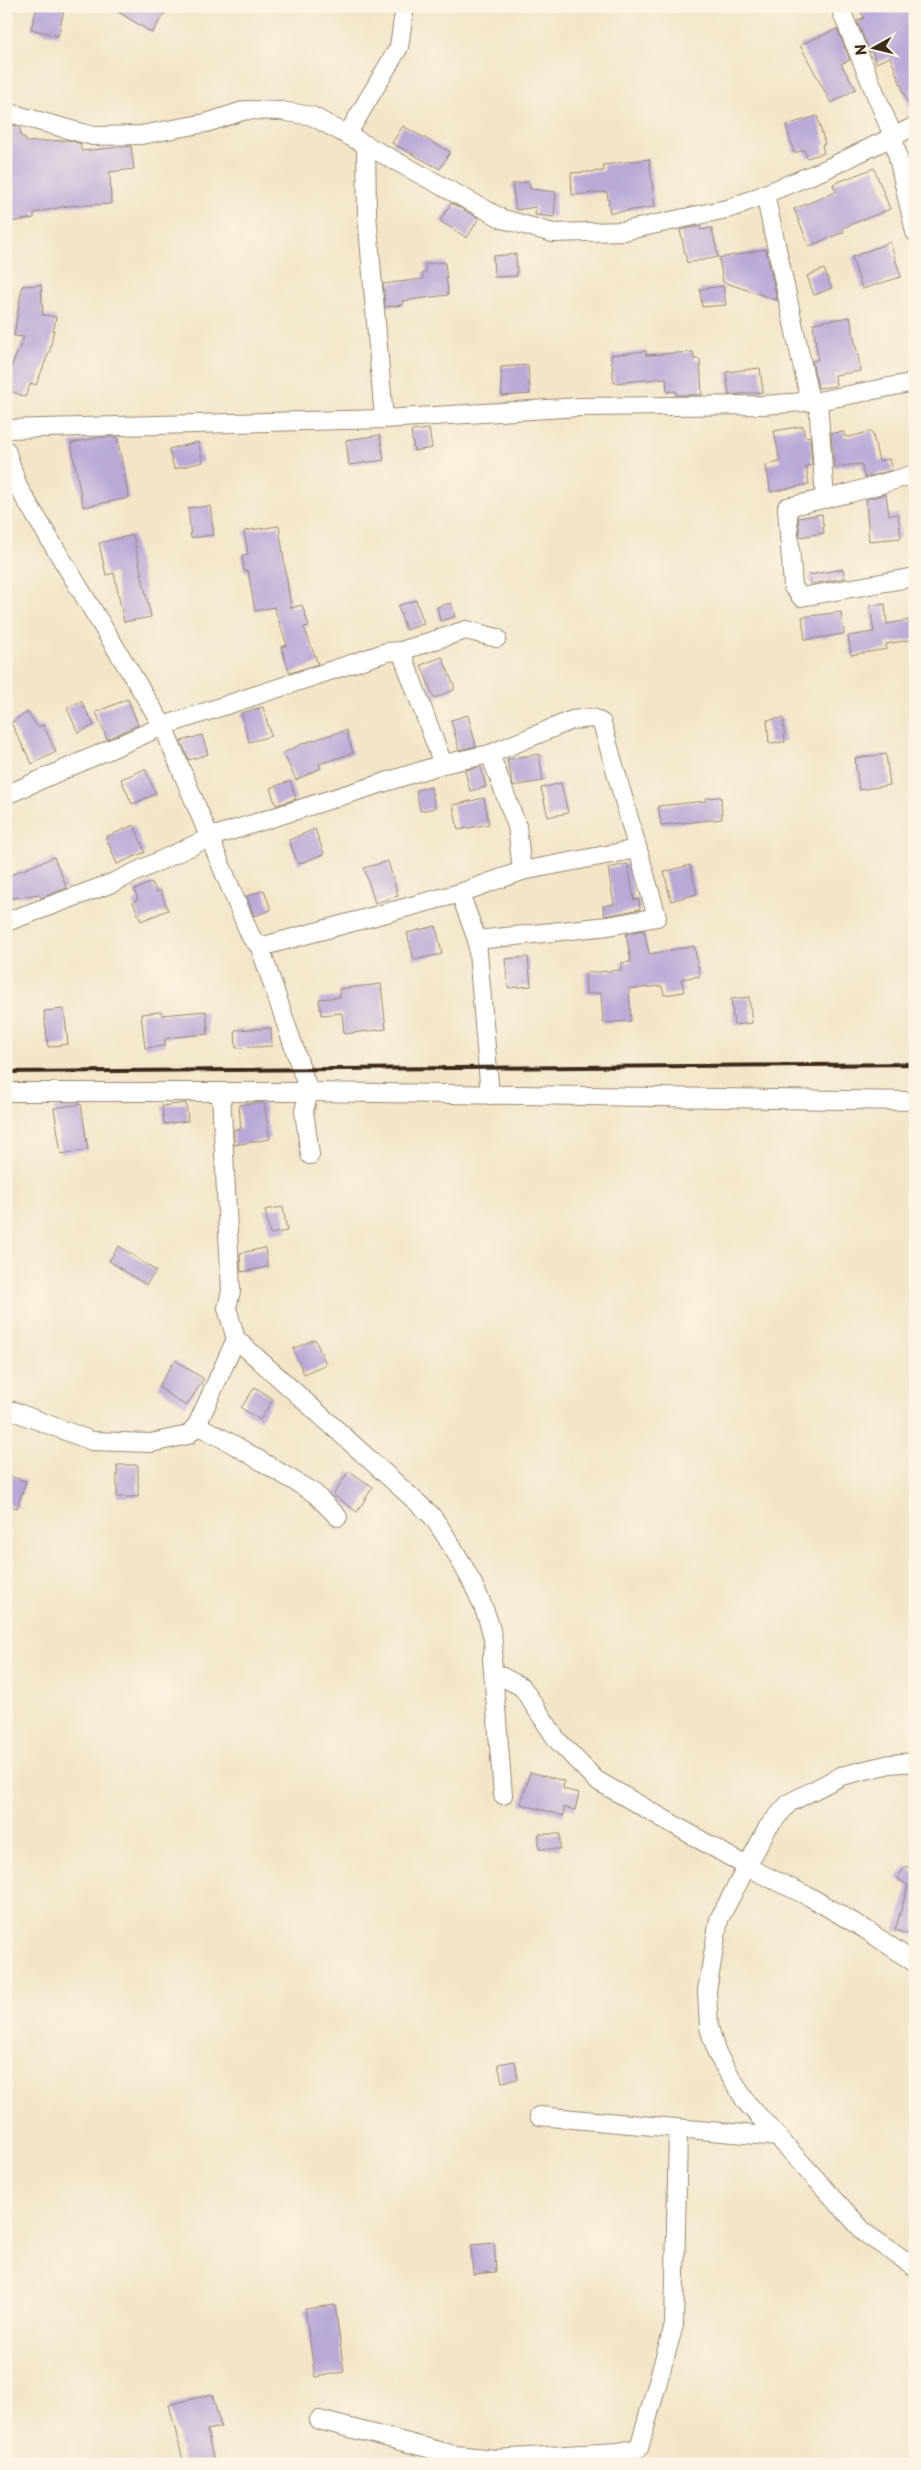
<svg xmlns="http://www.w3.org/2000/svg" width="921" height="2470" font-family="'Playpen Sans',sans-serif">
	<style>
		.building { fill: #b8a9d7 }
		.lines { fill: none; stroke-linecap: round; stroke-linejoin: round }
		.street-casing { stroke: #978873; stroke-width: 20 }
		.street { stroke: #fff; stroke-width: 18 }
		.rail { stroke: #3b2a1e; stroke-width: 4 }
	</style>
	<rect width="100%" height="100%" fill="#fcf5e5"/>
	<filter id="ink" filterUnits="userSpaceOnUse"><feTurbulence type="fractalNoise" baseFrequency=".02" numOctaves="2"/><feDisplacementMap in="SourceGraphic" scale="10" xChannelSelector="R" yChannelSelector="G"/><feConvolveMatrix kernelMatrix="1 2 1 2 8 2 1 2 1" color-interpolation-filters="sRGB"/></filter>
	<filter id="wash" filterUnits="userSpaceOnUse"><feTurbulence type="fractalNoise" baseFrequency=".0096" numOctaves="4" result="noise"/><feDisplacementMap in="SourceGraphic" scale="20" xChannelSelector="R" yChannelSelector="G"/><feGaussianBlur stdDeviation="1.12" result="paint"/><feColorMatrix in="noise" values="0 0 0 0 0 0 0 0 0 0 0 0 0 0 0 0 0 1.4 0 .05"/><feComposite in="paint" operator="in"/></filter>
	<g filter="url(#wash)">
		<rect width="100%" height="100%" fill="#f3e5c8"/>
		<g id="blocks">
			<g class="building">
				<path d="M 37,6 L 65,6 L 58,36 L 31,29 Z"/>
				<path d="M 109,6 L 169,6 L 152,33 Z"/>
				<path d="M 858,6 L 915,6 L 915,116 L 913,116 L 890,57 L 876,63 L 872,51 L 870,52 L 857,21 L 864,18 Z"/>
				<path d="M 837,29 L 850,60 L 841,64 L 856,89 L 831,103 L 800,45 Z"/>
				<path d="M 817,116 L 825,144 L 822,145 L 824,153 L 807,158 L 804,150 L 794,153 L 786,125 Z"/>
				<path d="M 13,125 L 20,127 L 21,137 L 25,137 L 26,142 L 68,140 L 81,144 L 81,151 L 131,146 L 134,169 L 110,172 L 111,204 L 66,206 L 34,213 L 34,218 L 6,223 L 6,126 Z"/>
				<path d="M 403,126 L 450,152 L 440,169 L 392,143 Z"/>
				<path d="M 649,159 L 655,207 L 610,213 L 607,192 L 572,195 L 571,173 L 604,171 L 603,165 Z"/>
				<path d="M 874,168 L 890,209 L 842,228 L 844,232 L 809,246 L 794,209 L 836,192 L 833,184 Z"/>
				<path d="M 529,182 L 530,189 L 556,192 L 554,217 L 535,215 L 536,207 L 516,210 L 512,184 Z"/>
				<path d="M 451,203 L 479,218 L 467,238 L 440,221 Z"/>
				<path d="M 700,226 L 701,230 L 712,228 L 718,257 L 687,263 L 680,230 Z"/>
				<path d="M 890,242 L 901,277 L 862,289 L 852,257 Z"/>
				<path d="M 766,249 L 777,300 L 723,282 L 719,258 Z"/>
				<path d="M 516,254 L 517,276 L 494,277 L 493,256 Z"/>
				<path d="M 445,262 L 448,295 L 402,301 L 403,305 L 385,307 L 383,284 L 423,279 L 422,273 L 426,272 L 425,264 Z"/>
				<path d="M 824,269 L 832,288 L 814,295 L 807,276 Z"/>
				<path d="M 41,285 L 43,315 L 56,317 L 50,350 L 36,385 L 31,383 L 25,397 L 6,389 L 6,379 L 24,337 L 14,336 L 22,286 Z"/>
				<path d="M 723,286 L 726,305 L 702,307 L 700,289 Z"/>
				<path d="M 850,317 L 861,371 L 835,375 L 836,386 L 818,388 L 812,361 L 818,360 L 813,323 Z"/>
				<path d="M 646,351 L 646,355 L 693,352 L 694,359 L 700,359 L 702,395 L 676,395 L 676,391 L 667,392 L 666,378 L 614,383 L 611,355 Z"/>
				<path d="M 528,365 L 530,394 L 502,396 L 501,367 Z"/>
				<path d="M 760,368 L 763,392 L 729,395 L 726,372 Z"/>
				<path d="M 803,426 L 805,437 L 810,436 L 812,465 L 806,466 L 809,484 L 771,492 L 766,465 L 780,462 L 774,431 Z"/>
				<path d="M 429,429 L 432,448 L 414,451 L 411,431 Z"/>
				<path d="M 872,431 L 879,461 L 889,459 L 892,470 L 865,478 L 861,464 L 834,467 L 831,433 L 844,432 L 844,436 L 849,437 Z"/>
				<path d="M 380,435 L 384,460 L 349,465 L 346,440 Z"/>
				<path d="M 102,437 L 117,437 L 129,498 L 83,507 L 71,443 Z"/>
				<path d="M 198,442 L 203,462 L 174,469 L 169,449 Z"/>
				<path d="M 886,494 L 889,515 L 898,514 L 901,538 L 869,541 L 866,499 Z"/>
				<path d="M 210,506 L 214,535 L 191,538 L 188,508 Z"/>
				<path d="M 822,514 L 824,533 L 800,537 L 798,518 Z"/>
				<path d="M 279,526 L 291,608 L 302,605 L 309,626 L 304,627 L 318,664 L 290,673 L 281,647 L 287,645 L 274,607 L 255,611 L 248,571 L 244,571 L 242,555 L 248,554 L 244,531 Z"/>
				<path d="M 133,535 L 151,617 L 124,622 L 114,573 L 106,575 L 99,543 Z"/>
				<path d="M 843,569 L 845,578 L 811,584 L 809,575 Z"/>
				<path d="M 416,600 L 424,624 L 406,630 L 398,606 Z"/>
				<path d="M 451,603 L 455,617 L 440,621 L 437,607 Z"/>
				<path d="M 885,604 L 887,624 L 915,619 L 915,639 L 886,644 L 887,649 L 851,655 L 848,636 L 874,632 L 870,606 Z"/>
				<path d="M 841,612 L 844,634 L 805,640 L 802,617 Z"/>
				<path d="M 442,657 L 454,685 L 454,690 L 434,698 L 421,665 Z"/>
				<path d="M 128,699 L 138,725 L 107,739 L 96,712 Z"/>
				<path d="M 81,701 L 94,725 L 78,733 L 67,708 Z"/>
				<path d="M 263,707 L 271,736 L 249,742 L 241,713 Z"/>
				<path d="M 27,712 L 38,727 L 43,725 L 56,752 L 32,764 L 11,723 Z"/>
				<path d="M 468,715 L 476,746 L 459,750 L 451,720 Z"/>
				<path d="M 783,718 L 785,742 L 769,743 L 767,720 Z"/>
				<path d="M 346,730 L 353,753 L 319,764 L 321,768 L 296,780 L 283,753 L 304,743 Z"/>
				<path d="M 202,735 L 208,754 L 189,760 L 181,741 Z"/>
				<path d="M 539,754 L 543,781 L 513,786 L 507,759 Z"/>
				<path d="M 886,754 L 890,785 L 859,790 L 855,758 Z"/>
				<path d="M 481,767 L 486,787 L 470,791 L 465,770 Z"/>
				<path d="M 145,769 L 156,794 L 132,804 L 121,779 Z"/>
				<path d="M 290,781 L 296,799 L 276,805 L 270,788 Z"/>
				<path d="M 561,783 L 568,813 L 548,817 L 541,788 Z"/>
				<path d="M 431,787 L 435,808 L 420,811 L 416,790 Z"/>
				<path d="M 721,797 L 722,819 L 661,825 L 658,806 L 706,801 L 706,798 Z"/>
				<path d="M 484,798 L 489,824 L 458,830 L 453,805 Z"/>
				<path d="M 134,825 L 145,852 L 117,864 L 106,837 Z"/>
				<path d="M 315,829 L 324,854 L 298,864 L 289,840 Z"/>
				<path d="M 54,857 L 67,888 L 41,898 L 39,894 L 6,899 L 6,877 Z"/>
				<path d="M 388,861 L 398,896 L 375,903 L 364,868 Z"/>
				<path d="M 628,864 L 634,900 L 639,899 L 640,909 L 605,916 L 603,906 L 614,904 L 608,868 Z"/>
				<path d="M 690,865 L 697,894 L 671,901 L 664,872 Z"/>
				<path d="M 152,882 L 156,892 L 160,890 L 168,910 L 141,921 L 133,902 L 138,899 L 134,890 Z"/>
				<path d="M 264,890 L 271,910 L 254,916 L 247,896 Z"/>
				<path d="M 436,926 L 442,954 L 414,960 L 407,933 Z"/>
				<path d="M 644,930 L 649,954 L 694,946 L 700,976 L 681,979 L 684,992 L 664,995 L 662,986 L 629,989 L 631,1021 L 603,1023 L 601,993 L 586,994 L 585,973 L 621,970 L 621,963 L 631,962 L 626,934 Z"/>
				<path d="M 528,957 L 531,986 L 508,988 L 505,959 Z"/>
				<path d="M 381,984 L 386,1029 L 344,1034 L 342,1013 L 321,1015 L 319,999 L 340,997 L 339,989 Z"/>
				<path d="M 749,997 L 752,1023 L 734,1025 L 731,999 Z"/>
				<path d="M 64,1009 L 68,1044 L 48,1047 L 44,1011 Z"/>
				<path d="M 206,1011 L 208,1034 L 174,1037 L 165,1039 L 165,1046 L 145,1048 L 141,1014 L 161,1012 L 162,1015 Z"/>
				<path d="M 271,1028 L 272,1046 L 236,1048 L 235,1030 Z"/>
				<path d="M 186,1103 L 188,1121 L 164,1124 L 162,1106 Z"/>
				<path d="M 255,1103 L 264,1103 L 270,1139 L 234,1145 L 234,1129 L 241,1129 L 239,1105 Z"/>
				<path d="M 81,1104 L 88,1150 L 61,1154 L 54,1108 Z"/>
				<path d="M 283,1207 L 287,1231 L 270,1234 L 265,1210 Z"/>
				<path d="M 119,1246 L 156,1271 L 146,1285 L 109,1261 Z"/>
				<path d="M 265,1248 L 268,1267 L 241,1272 L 240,1253 Z"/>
				<path d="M 315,1339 L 326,1364 L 304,1374 L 293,1349 Z"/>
				<path d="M 175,1360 L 204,1379 L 186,1406 L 158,1387 Z"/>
				<path d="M 255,1387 L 273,1399 L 260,1420 L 241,1408 Z"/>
				<rect x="117" y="1465" width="21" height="32"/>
				<path d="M 349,1471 L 373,1487 L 357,1512 L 333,1495 Z"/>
				<path d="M 6,1475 L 26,1481 L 17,1508 L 6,1504 Z"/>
				<path d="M 530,1772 L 564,1781 L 563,1789 L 579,1793 L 575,1810 L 564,1807 L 564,1816 L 521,1804 Z"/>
				<rect x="539" y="1834" width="21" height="15"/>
				<path d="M 906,1866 L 915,1873 L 915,1936 L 895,1930 L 908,1886 L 897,1878 Z"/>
				<path d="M 515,2061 L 518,2079 L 502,2082 L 498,2064 Z"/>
				<path d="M 494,2243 L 496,2272 L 473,2274 L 471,2245 Z"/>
				<path d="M 335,2305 L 344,2372 L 315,2377 L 305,2309 Z"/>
				<path d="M 212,2394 L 221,2427 L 207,2430 L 214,2462 L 184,2464 L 169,2405 Z"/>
			</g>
		</g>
	</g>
	<g filter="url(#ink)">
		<use href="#blocks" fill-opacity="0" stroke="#978873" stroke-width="1"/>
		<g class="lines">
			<defs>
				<g id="street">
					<path d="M 842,13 L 893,136 L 915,232"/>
					<path d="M 6,112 L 93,136 L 141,135 L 206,123 L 246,110 L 281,111 L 312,116 L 503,219 L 553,233 L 624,231 L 731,208 L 826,169 L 915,126"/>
					<path d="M 347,135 L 399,47 L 405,6"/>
					<path d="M 366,145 L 367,214 L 384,419"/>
					<path d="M 765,194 L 810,401"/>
					<path d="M 818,401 L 825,499"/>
					<path d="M 6,429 L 384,419 L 580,407 L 763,405 L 818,401 L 915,382"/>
					<path d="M 6,450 L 18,487 L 163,726 L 251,937 L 260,947 L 309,1092 L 304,1111 L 310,1155"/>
					<path d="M 915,474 L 850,493 L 787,507 L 793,587 L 801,597 L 915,577"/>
					<path d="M 401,651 L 443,764"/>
					<path d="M 490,754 L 517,826 L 522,871"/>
					<path d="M 6,795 L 163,726 L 387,652 L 401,651 L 466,630 L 497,638"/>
					<path d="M 460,893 L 477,940 L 490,1095"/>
					<path d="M 6,922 L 112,883 L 211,837 L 443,764 L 490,754 L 572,720 L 593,718 L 602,723 L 657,917 L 608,926 L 477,940"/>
					<path d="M 260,947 L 460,893 L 522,871 L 637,849"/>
					<path d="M 6,1092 L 309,1092 L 915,1101"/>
					<path d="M 221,1092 L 231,1291 L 227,1308 L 236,1339 L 431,1515 C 451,1541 503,1627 492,1658 L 503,1795"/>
					<path d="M 13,1411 L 92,1441 L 151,1443 L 188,1435 L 197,1425 L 236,1339"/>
					<path d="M 197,1425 L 231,1443 L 314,1493 L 338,1517"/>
					<path d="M 493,1672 L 522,1687 L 557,1740 L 596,1780 L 753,1870 L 810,1897 L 865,1929 L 915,1963"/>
					<path d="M 915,1762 L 890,1764 L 841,1776 L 789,1803 L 768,1827 L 719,1919 L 707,1991 L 709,2027 L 717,2054 L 746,2102 L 866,2234 L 915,2267"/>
					<path d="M 539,2116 L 778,2137"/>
					<path d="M 319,2420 L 455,2455 L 494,2459 L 618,2452 L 639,2448 L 674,2325 L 678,2130"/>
				</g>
			</defs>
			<use href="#street" class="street-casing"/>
			<use href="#street" class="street"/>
			<path class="rail" d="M 6,1072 L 915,1064"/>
		</g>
	</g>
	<rect width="921" height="2470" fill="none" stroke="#fcf5e5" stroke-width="25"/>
	<g transform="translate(874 48) rotate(262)" stroke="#fcf5e5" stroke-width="4" paint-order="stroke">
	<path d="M0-4L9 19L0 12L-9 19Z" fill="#3b2a1e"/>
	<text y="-8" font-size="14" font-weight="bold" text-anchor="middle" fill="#3b2a1e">N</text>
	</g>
</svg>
